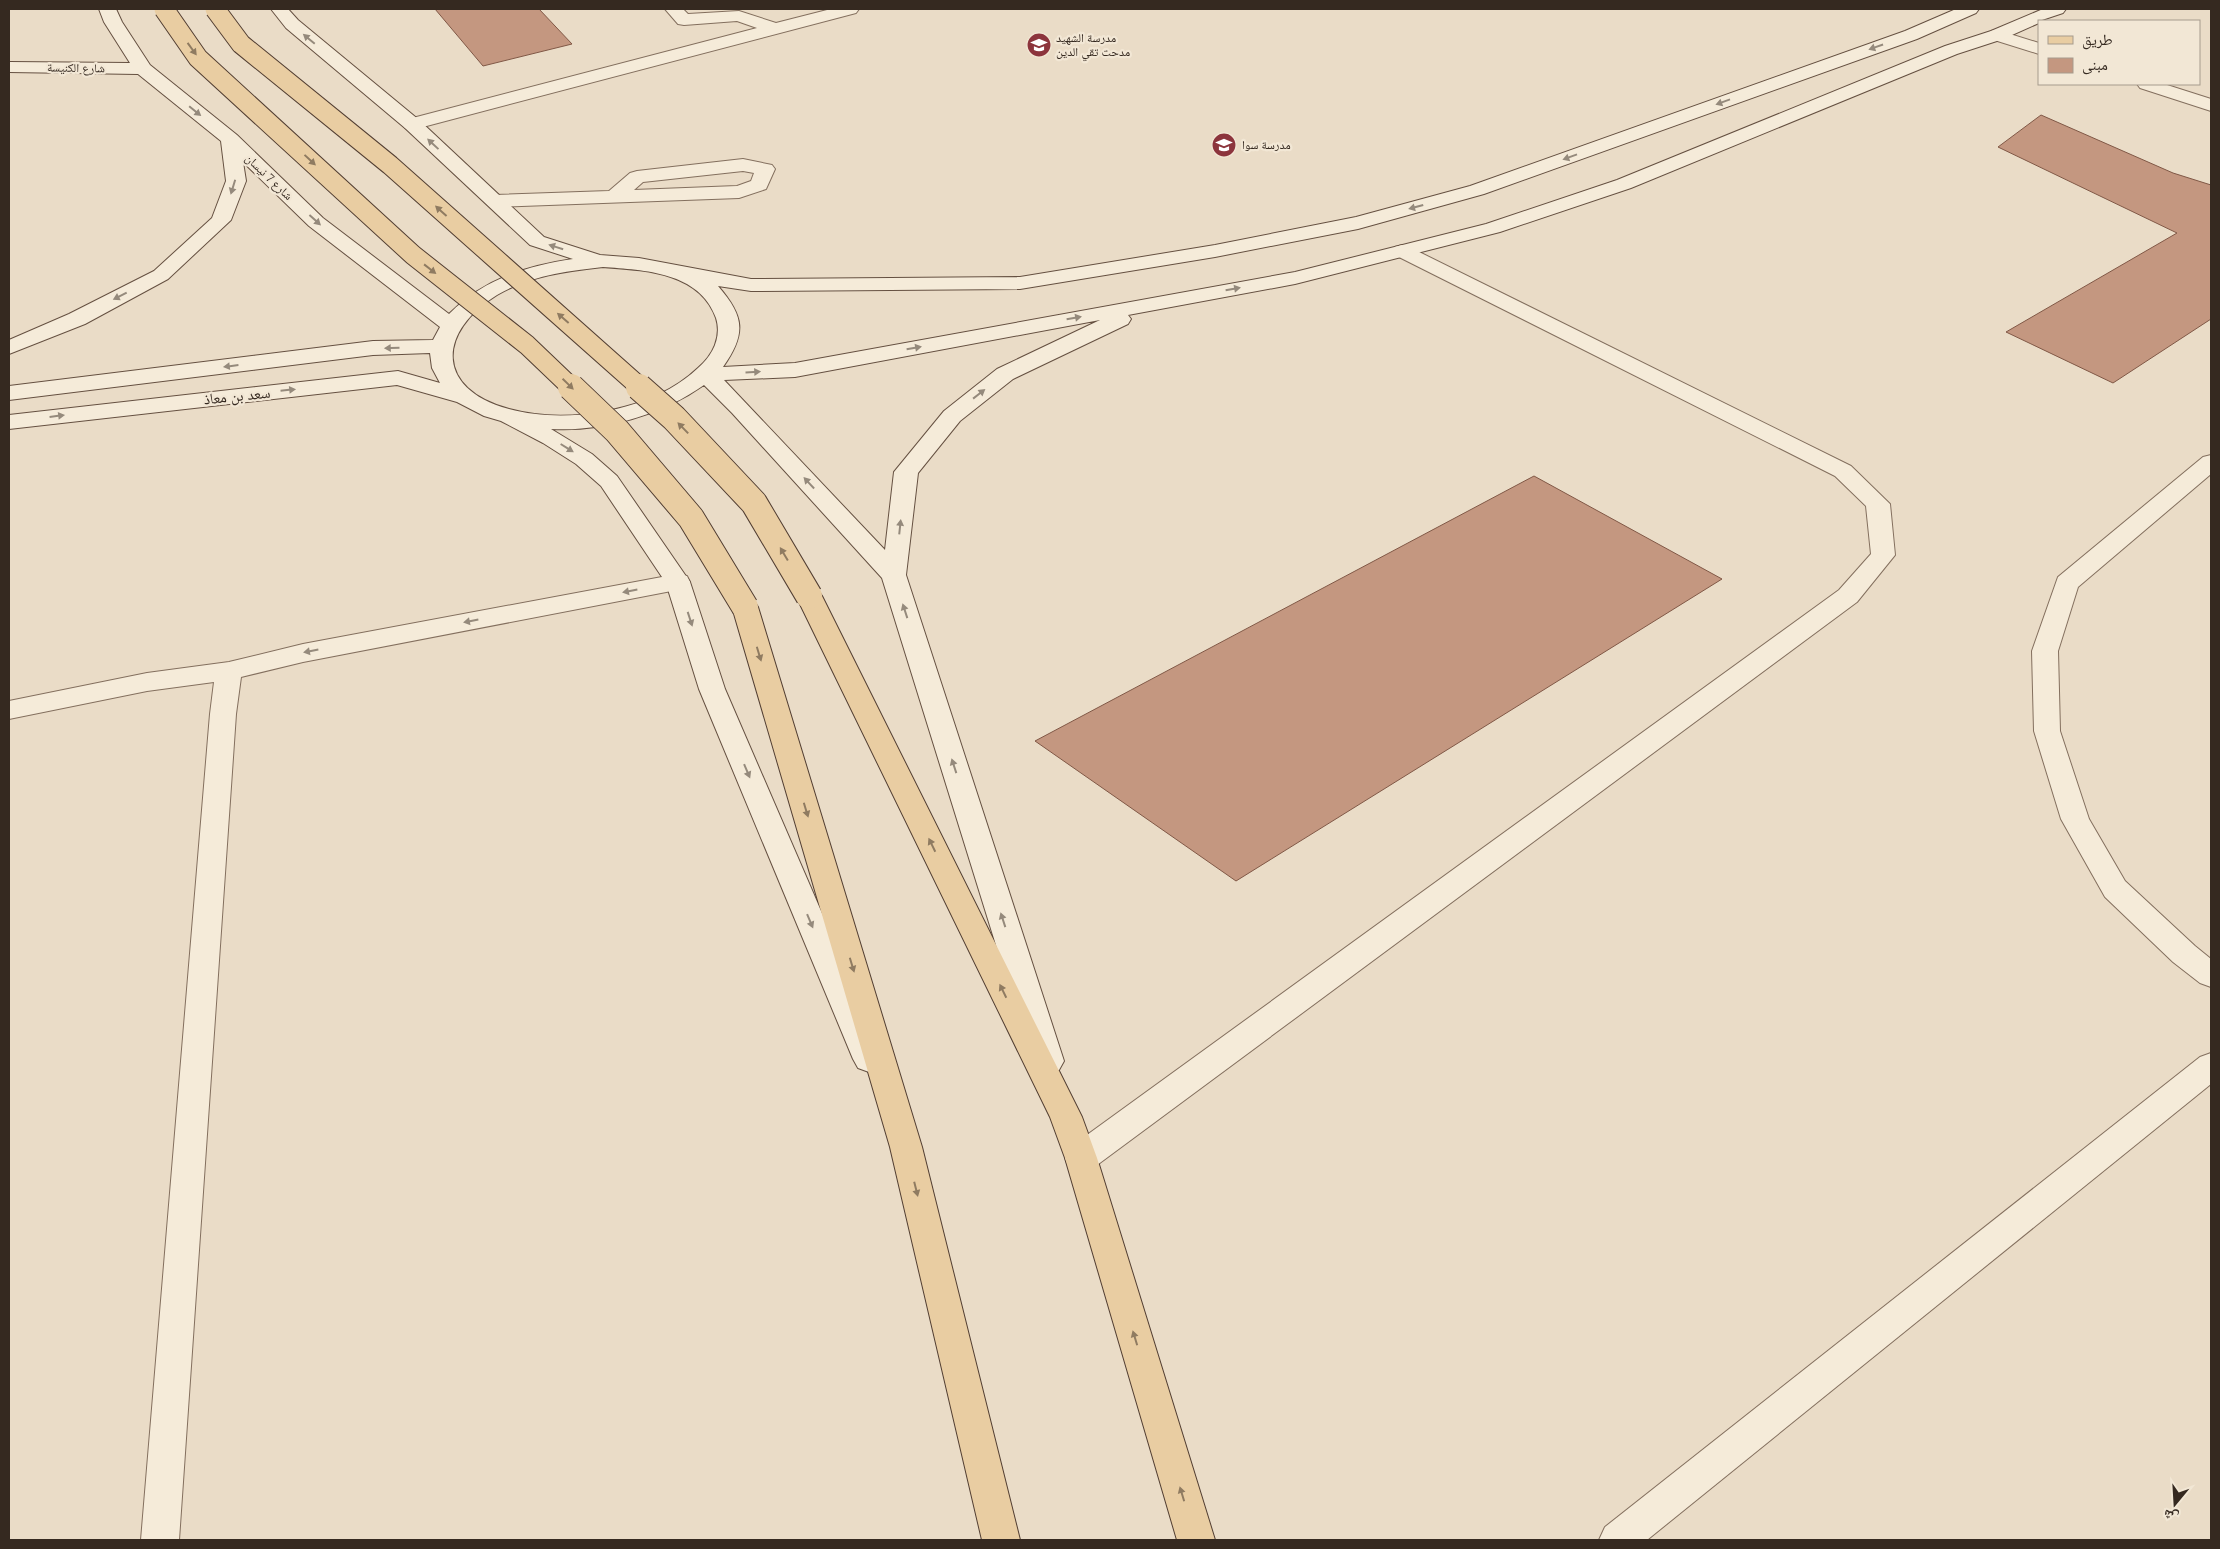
<svg xmlns="http://www.w3.org/2000/svg" width="2220" height="1549" font-family="Lora,'Noto Naskh Arabic',serif">
	<style>
		.building { fill: #c49780; stroke: #805846 }
		.lines { fill: none; stroke-linecap: round; stroke-linejoin: round }
		.lane-casing { stroke: #836f5e; stroke-width: 2 }
		.street-casing { stroke: #836f5e; stroke-width: 2 }
		.secondary-casing { stroke: #655041; stroke-width: 2 }
		.primary-casing { stroke: #523e32; stroke-width: 2 }
		.lane { fill: #f5ebd9; fill-rule: evenodd }
		.street { fill: #f5ebd9; fill-rule: evenodd }
		.secondary { fill: #f5ebd9; fill-rule: evenodd }
		.primary { fill: #e9cda2; fill-rule: evenodd }
		.primary-bridge-far1-casing { stroke: #523e32; stroke-width: 21; stroke-linecap: butt }
		.primary-bridge-casing { stroke: #523e32; stroke-width: 28; stroke-linecap: butt }
		.primary-bridge-far1 { stroke: #e9cda2; stroke-width: 19 }
		.primary-bridge { stroke: #e9cda2; stroke-width: 26 }
		.oneway { fill: #958a7c }
		.oneway2 { fill: #8f7b61 }
		.labels { text-anchor: middle; stroke-width: 4.5; stroke-linejoin: round; paint-order: stroke }
		.far-poi-label { font-size: 12px; fill: #352920; stroke: #f2e7d5; text-anchor: start }
		.far-street-label { font-size: 12px; fill: #352920; stroke: #f2e7d5 }
		.street-label { font-size: 15px; fill: #352920; stroke: #f2e7d5 }
	</style>
	<rect width="100%" height="100%" fill="#eadcc7"/>
	<g class="building">
		<path d="M 435,9 L 539,9 L 572,44 L 483,66 Z"/>
		<path d="M 2041,115 L 2173,173 L 2211,185 L 2211,319 L 2113,383 L 2006,332 L 2177,233 L 1998,147 Z"/>
		<path d="M 1534,476 L 1722,579 L 1236,881 L 1035,741 Z"/>
	</g>
	<g class="lines">
		<defs>
			<g id="lane">
				<path d="M 665,9 L 683,9 L 688,14 L 739,11 L 776,23 L 831,9 L 859,9 L 856,13 L 419,128 L 412,130 L 405,128 L 403,124 L 405,120 L 757,28 L 737,21 L 684,25 L 678,24 Z"/>
				<path d="M 743,159 L 772,165 L 775,169 L 766,189 L 739,198 L 495,207 L 488,205 L 485,201 L 488,197 L 495,195 L 609,191 L 630,173 L 637,171 ZM 743,171 L 754,173 L 751,181 L 737,186 L 634,190 L 643,182 Z"/>
			</g>
			<g id="street">
				<path d="M 1997,30 L 2039,43 L 2039,54 L 1991,39 L 1988,35 L 1991,31 Z"/>
				<path d="M 2137,84 L 2164,84 L 2211,99 L 2211,111 L 2140,88 Z"/>
				<path d="M 1402,245 L 1409,247 L 1851,466 L 1890,504 L 1895,555 L 1857,602 L 1093,1168 L 1081,1172 L 1069,1168 L 1065,1158 L 1069,1148 L 1839,590 L 1871,554 L 1866,506 L 1835,476 L 1395,255 L 1392,251 L 1395,247 Z"/>
				<path d="M 2211,455 L 2211,474 L 2078,587 L 2058,651 L 2060,731 L 2089,819 L 2125,881 L 2195,946 L 2211,959 L 2211,987 L 2200,983 L 2173,962 L 2105,897 L 2061,819 L 2034,731 L 2032,651 L 2058,577 L 2203,457 Z"/>
				<path d="M 678,574 L 687,576 L 690,582 L 687,588 L 303,662 L 241,677 L 236,714 L 179,1540 L 141,1540 L 210,714 L 214,682 L 147,691 L 9,719 L 9,701 L 147,673 L 229,662 L 303,644 Z"/>
				<path d="M 2211,1053 L 2211,1084 L 1647,1540 L 1599,1540 L 1605,1527 L 2200,1057 Z"/>
			</g>
			<path id="secondary" d="M 99,9 L 116,9 L 122,22 L 150,65 L 237,135 L 323,218 L 449,314 C 484,279 526,266 573,259 L 530,245 L 405,128 L 286,28 L 271,9 L 288,9 L 298,20 L 419,120 L 544,237 L 600,255 L 639,258 L 751,279 L 1020,277 L 1215,245 L 1356,217 L 1470,186 L 1905,31 L 1956,9 L 1979,9 L 1976,13 L 1917,39 L 1484,194 L 1358,229 L 1215,257 L 1020,289 L 751,291 L 718,286 C 744,316 747,333 723,367 L 795,363 L 1295,272 L 1486,224 L 1617,180 L 1945,46 L 1991,31 L 2043,9 L 2066,9 L 2063,13 L 2039,21 L 2039,23 L 2003,39 L 1957,54 L 1631,188 L 1500,232 L 1295,284 L 1128,315 L 1131,319 L 1128,324 L 1013,379 L 960,421 L 918,473 L 906,575 L 1064,1061 L 1059,1070 L 1048,1074 L 1037,1070 L 1032,1061 L 882,578 L 732,413 L 704,385 C 662,415 603,432 551,429 L 592,454 L 617,476 L 690,582 L 725,689 L 885,1059 L 880,1068 L 869,1072 L 858,1068 L 853,1059 L 699,689 L 666,583 L 601,486 L 576,464 L 543,443 L 501,421 L 484,416 L 457,402 L 397,385 L 9,429 L 9,415 L 398,371 L 440,383 L 432,368 L 430,353 L 373,355 L 9,400 L 9,386 L 373,341 L 433,340 L 440,327 L 309,226 L 243,162 L 246,181 L 231,220 L 168,279 L 85,324 L 9,354 L 9,340 L 69,314 L 154,271 L 212,218 L 226,181 L 221,141 L 138,74 L 9,72 L 9,62 L 130,63 L 104,22 ZM 603,267 C 644,270 700,272 716,318 C 722,337 713,355 698,368 C 653,411 568,425 509,409 C 435,389 437,332 497,295 C 529,276 567,271 603,267 ZM 1100,320 L 997,369 L 944,411 L 894,472 L 885,550 L 724,380 L 795,377 Z"/>
			<g id="primary">
				<path d="M 809,588 L 818,590 L 822,596 L 1082,1117 L 1097,1158 L 1215,1540 L 1177,1540 L 1065,1158 L 1050,1117 L 796,596 L 800,590 Z"/>
				<path d="M 745,599 L 754,601 L 758,607 L 922,1147 L 1020,1540 L 982,1540 L 890,1147 L 732,607 L 736,601 Z"/>
			</g>
		</defs>
		<use href="#lane" class="lane-casing"/>
		<use href="#street" class="street-casing"/>
		<use href="#secondary" class="secondary-casing"/>
		<use href="#primary" class="primary-casing"/>
		<use href="#lane" class="lane"/>
		<use href="#street" class="street"/>
		<use href="#secondary" class="secondary"/>
		<use href="#primary" class="primary"/>
		<defs>
			<g id="primary-bridge-far1">
				<path d="M 164,9 L 198,58 L 413,255 L 527,345 L 572,388"/>
				<path d="M 215,9 L 241,44 L 390,165 L 641,388"/>
			</g>
			<g id="primary-bridge">
				<path d="M 571,387 L 617,431 L 691,518 L 745,607"/>
				<path d="M 639,387 L 674,418 L 754,503 L 809,596"/>
			</g>
		</defs>
		<use href="#primary-bridge-far1" class="primary-bridge-far1-casing"/>
		<use href="#primary-bridge" class="primary-bridge-casing"/>
		<use href="#primary-bridge-far1" class="primary-bridge-far1"/>
		<use href="#primary-bridge" class="primary-bridge"/>
	</g>
	<defs><path id="oneway-solid" d="M-6-.8H1V-3.2L6.5 0L1 3.2V.8H-6Z" transform="scale(1.25)"/></defs>
	<g class="oneway">
		<use href="#oneway-solid" transform="translate(309 39) rotate(-140)"/>
		<use href="#oneway-solid" transform="translate(1876 47) rotate(161)"/>
		<use href="#oneway-solid" transform="translate(1723 102) rotate(160)"/>
		<use href="#oneway-solid" transform="translate(195 111) rotate(39)"/>
		<use href="#oneway-solid" transform="translate(433 144) rotate(-137)"/>
		<use href="#oneway-solid" transform="translate(1570 157) rotate(160)"/>
		<use href="#oneway-solid" transform="translate(233 187) rotate(107)"/>
		<use href="#oneway-solid" transform="translate(1416 207) rotate(165)"/>
		<use href="#oneway-solid" transform="translate(315 220) rotate(42)"/>
		<use href="#oneway-solid" transform="translate(556 247) rotate(-163)"/>
		<use href="#oneway-solid" transform="translate(1233 289) rotate(-10)"/>
		<use href="#oneway-solid" transform="translate(120 296) rotate(153)"/>
		<use href="#oneway-solid" transform="translate(1074 318) rotate(-10)"/>
		<use href="#oneway-solid" transform="translate(392 348) rotate(178)"/>
		<use href="#oneway-solid" transform="translate(914 348) rotate(-10)"/>
		<use href="#oneway-solid" transform="translate(231 366) rotate(173)"/>
		<use href="#oneway-solid" transform="translate(753 372) rotate(-3)"/>
		<use href="#oneway-solid" transform="translate(288 390) rotate(-6)"/>
		<use href="#oneway-solid" transform="translate(979 394) rotate(-38)"/>
		<use href="#oneway-solid" transform="translate(57 416) rotate(-7)"/>
		<use href="#oneway-solid" transform="translate(567 448) rotate(32)"/>
		<use href="#oneway-solid" transform="translate(809 483) rotate(-133)"/>
		<use href="#oneway-solid" transform="translate(900 527) rotate(-84)"/>
		<use href="#oneway-solid" transform="translate(630 591) rotate(169)"/>
		<use href="#oneway-solid" transform="translate(905 611) rotate(-108)"/>
		<use href="#oneway-solid" transform="translate(690 619) rotate(72)"/>
		<use href="#oneway-solid" transform="translate(471 621) rotate(169)"/>
		<use href="#oneway-solid" transform="translate(311 651) rotate(169)"/>
		<use href="#oneway-solid" transform="translate(954 766) rotate(-108)"/>
		<use href="#oneway-solid" transform="translate(747 771) rotate(67)"/>
		<use href="#oneway-solid" transform="translate(1003 920) rotate(-108)"/>
		<use href="#oneway-solid" transform="translate(810 921) rotate(67)"/>
	</g>
	<g class="oneway2">
		<use href="#oneway-solid" transform="translate(192 49) rotate(54)"/>
		<use href="#oneway-solid" transform="translate(310 160) rotate(43)"/>
		<use href="#oneway-solid" transform="translate(441 211) rotate(-138)"/>
		<use href="#oneway-solid" transform="translate(430 269) rotate(38)"/>
		<use href="#oneway-solid" transform="translate(563 318) rotate(-139)"/>
		<use href="#oneway-solid" transform="translate(568 384) rotate(44)"/>
		<use href="#oneway-solid" transform="translate(683 428) rotate(-134)"/>
		<use href="#oneway-solid" transform="translate(784 554) rotate(-121)"/>
		<use href="#oneway-solid" transform="translate(759 654) rotate(73)"/>
		<use href="#oneway-solid" transform="translate(806 810) rotate(73)"/>
		<use href="#oneway-solid" transform="translate(932 845) rotate(-116)"/>
		<use href="#oneway-solid" transform="translate(852 965) rotate(73)"/>
		<use href="#oneway-solid" transform="translate(1003 991) rotate(-116)"/>
		<use href="#oneway-solid" transform="translate(916 1189) rotate(76)"/>
		<use href="#oneway-solid" transform="translate(1135 1338) rotate(-107)"/>
		<use href="#oneway-solid" transform="translate(1182 1494) rotate(-107)"/>
	</g>
	<defs>
		<symbol id="school-disc" viewBox="-11 -11 22 22"><circle r="9.5" fill="#8c343c" stroke="#f2e7d5"/><path d="M0-5L7-2L0 1L-7-2ZM-4 1L0 2.5L4 1V4Q0 6-4 4Z" fill="#fff"/></symbol>
	</defs>
	<g fill-rule="evenodd">
		<use href="#school-disc" x="1025" y="31" width="28" height="28"/>
		<use href="#school-disc" x="1210" y="131" width="28" height="28"/>
	</g>
	<g class="labels">
		<g class="far-poi-label">
			<text x="1056" y="42">مدرسة الشهيد<tspan x="1056" dy="14">مدحت تقي الدين</tspan></text>
			<text x="1242" y="149">مدرسة سوا</text>
		</g>
		<g class="far-street-label">
			<text transform="translate(76 68) rotate(1)" y="4">شارع الكنيسة</text>
			<text transform="translate(269 177) rotate(44)" y="4">شارع 7 نيسان</text>
		</g>
		<g class="street-label">
			<text transform="translate(237 396) rotate(-6)" y="5">سعد بن معاذ</text>
		</g>
	</g>
	<rect width="2220" height="1549" fill="none" stroke="#352920" stroke-width="20"/>
	<rect x="2038" y="20" width="162" height="65" fill="#f2e7d5" stroke="#a69b8d"/>
	<rect x="2048" y="36" width="25" height="8" fill="#e9cda2" stroke="#a69b8d"/>
	<text x="2082" y="45" font-size="15" fill="#352920">طريق</text>
	<rect x="2048" y="58" width="25" height="15" fill="#c49780" stroke="#a69b8d"/>
	<text x="2082" y="70" font-size="15" fill="#352920">مبنى</text>
	<g transform="translate(2175 1504) rotate(198)" stroke="#f2e7d5" stroke-width="4" paint-order="stroke">
	<path d="M0-4L9 19L0 12L-9 19Z" fill="#352920"/>
	<text y="-8" font-size="14" font-weight="bold" text-anchor="middle" fill="#352920">ش</text>
	</g>
</svg>
